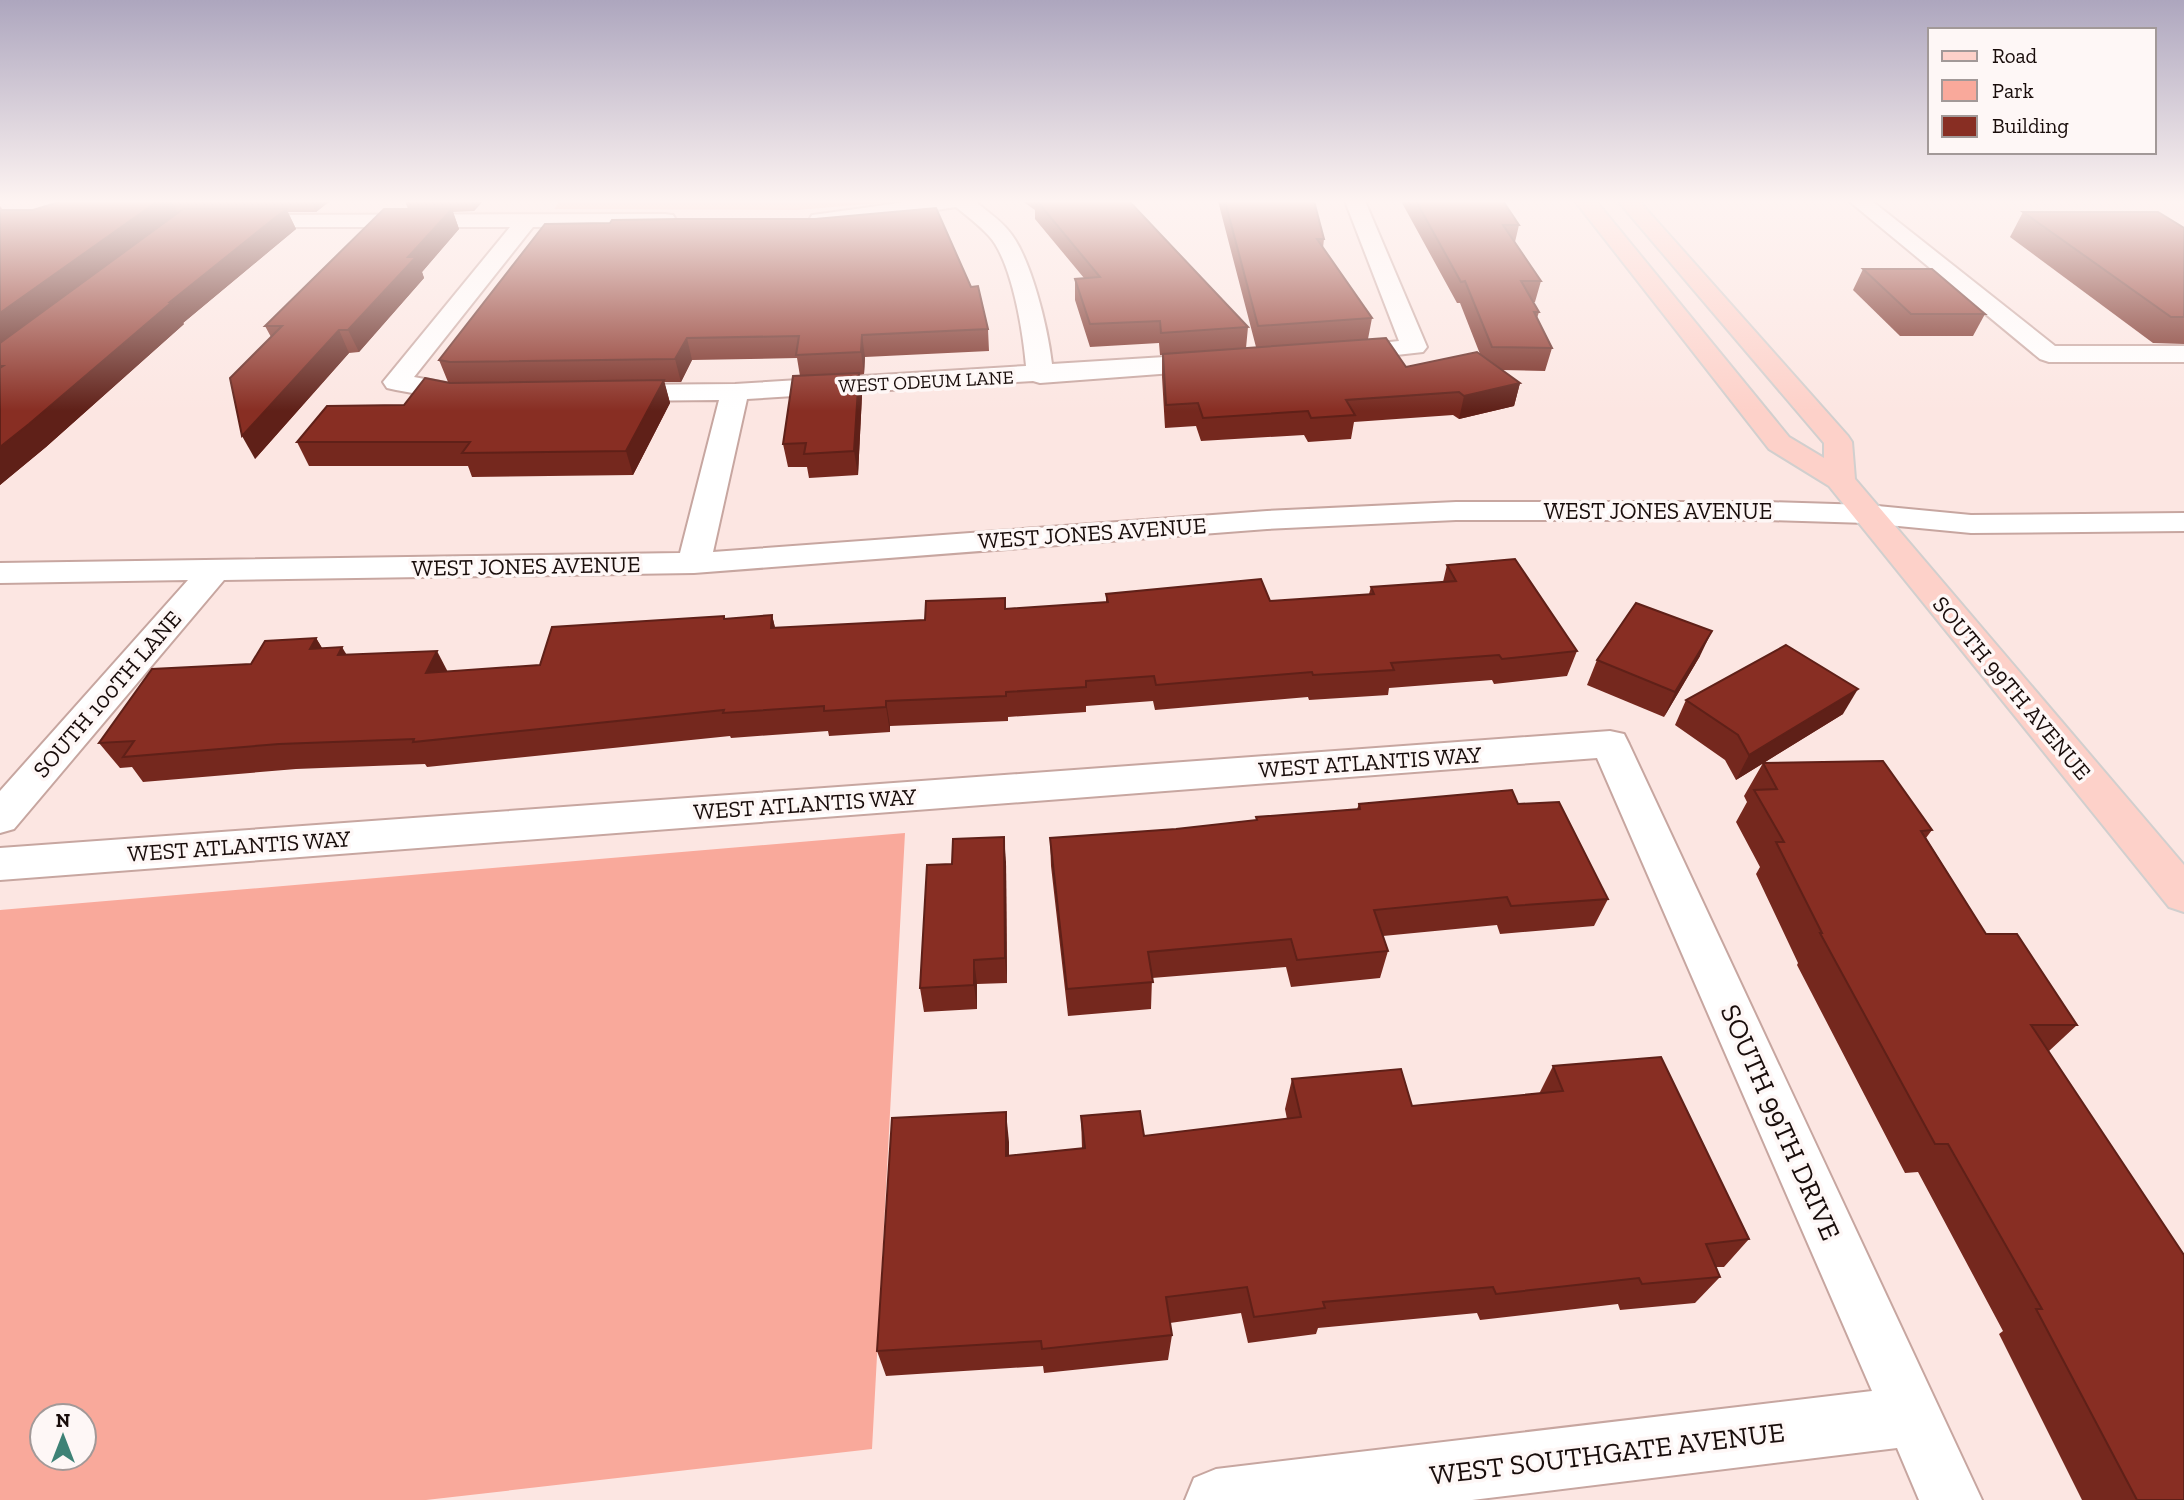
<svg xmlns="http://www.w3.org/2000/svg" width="2184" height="1500" font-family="'Zilla Slab',serif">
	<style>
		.green { fill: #f9a99b; fill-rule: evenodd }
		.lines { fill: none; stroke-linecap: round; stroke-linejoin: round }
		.minor-casing { stroke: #c7a6a0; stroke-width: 4 }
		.major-casing { stroke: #d1cfce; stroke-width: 4 }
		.minor { fill: #fff; fill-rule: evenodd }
		.major { fill: #fdd1c9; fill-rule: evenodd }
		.wall { fill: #75281e }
		.shaded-wall { fill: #5f2018 }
		.building { fill: #882e23; stroke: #5f2018; stroke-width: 2 }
		.labels { text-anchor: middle; stroke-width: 7; stroke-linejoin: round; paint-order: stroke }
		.far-street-label { font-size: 19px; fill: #190d0b; stroke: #fef7f6 }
		.street-label { font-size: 23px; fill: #190d0b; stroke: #fef7f6 }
		.near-street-label { font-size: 28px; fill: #190d0b; stroke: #fef7f6 }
	</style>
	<rect width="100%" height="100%" fill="#fce6e2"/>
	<g class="green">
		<path d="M 560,201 L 904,201 L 797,210 L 554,209 Z"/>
		<path d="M 905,833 L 872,1449 L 426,1500 L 0,1500 L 0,910 ZM 42,1416 L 84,1416 L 84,1458 L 42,1458 Z"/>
	</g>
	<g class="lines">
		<defs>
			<g id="minor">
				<path d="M 913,201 L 975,201 C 985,210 999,219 1008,230 C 1031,256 1048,329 1052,364 L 1213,354 L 1222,356 L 1226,362 L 1222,368 L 1213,370 L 1040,383 L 1033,381 L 747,399 L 713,552 L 1267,511 L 1456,502 L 1767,502 L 1867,505 L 1971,515 L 2184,513 L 2184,531 L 1971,533 L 1867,523 L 1767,520 L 1456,520 L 1267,529 L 694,573 L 224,580 L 14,829 L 0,833 L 0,791 L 188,580 L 0,583 L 0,563 L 680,553 L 719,400 L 616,401 L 606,399 L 602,393 L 606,387 L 616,385 L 735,384 L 1026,366 C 1023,332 1012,261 989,236 C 979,225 967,216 956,207 L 838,225 L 812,225 L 809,220 L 812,215 L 820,214 Z"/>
				<path d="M 1345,201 L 1365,201 L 1427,347 L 1423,352 L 1343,361 L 1334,358 L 1330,353 L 1334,348 L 1399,341 Z"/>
				<path d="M 1849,201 L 1872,201 L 2055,346 L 2184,346 L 2184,362 L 2049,362 L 2040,359 Z"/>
				<path d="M 665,214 L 673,215 L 676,220 L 673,225 L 533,227 L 414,377 L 478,389 L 482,395 L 478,401 L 468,403 L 396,390 L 387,388 L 383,382 L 510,227 L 239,227 L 231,226 L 228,221 L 231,216 L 239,215 Z"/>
				<path d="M 1610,731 L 1624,734 L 1629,744 L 1982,1500 L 1919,1500 L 1897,1448 L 1472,1500 L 1185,1500 L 1194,1478 L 1216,1469 L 1872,1391 L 1597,758 L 0,880 L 0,848 Z"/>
			</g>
			<path id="major" d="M 1575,201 L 1596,201 L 1789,437 L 1824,458 L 1824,443 L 1618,201 L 1639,201 L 1848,436 L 1852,442 L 1855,479 L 2184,865 L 2184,912 L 2169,907 L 1829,486 L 1769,449 Z"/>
		</defs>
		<use href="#minor" class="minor-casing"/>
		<use href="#major" class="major-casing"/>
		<use href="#minor" class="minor"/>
		<use href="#major" class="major"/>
	</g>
	<g class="wall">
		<path d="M 62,201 L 330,201 L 316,212 L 288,212 L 296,229 L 183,323 L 184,324 L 46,447 L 0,485 L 0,206 L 2,210 L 33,210 Z"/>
		<path d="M 405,201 L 483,201 L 474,211 L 453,212 L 459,229 L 422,272 L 424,278 L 359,352 L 349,353 L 255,459 L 271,337 L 265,326 L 408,209 Z"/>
		<path d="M 1022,201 L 1129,201 L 1248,327 L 1246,348 L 1256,347 L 1218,201 L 1314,201 L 1324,239 L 1323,248 L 1372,318 L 1368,339 L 1406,367 L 1480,354 L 1460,303 L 1457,303 L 1401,201 L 1503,201 L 1519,225 L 1515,242 L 1541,281 L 1535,302 L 1533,302 L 1539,312 L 1537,318 L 1552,348 L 1545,371 L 1502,370 L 1520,383 L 1514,406 L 1459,419 L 1453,415 L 1354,422 L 1351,439 L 1308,442 L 1304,435 L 1201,441 L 1196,426 L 1165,428 L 1162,377 L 1162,355 L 1160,355 L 1159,343 L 1090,347 L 1075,300 L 1075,279 L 1084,278 L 1035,219 L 1035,210 Z"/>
		<path d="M 2023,212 L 2184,228 L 2184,344 L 2153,343 L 2010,237 Z"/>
		<path d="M 545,224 L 988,329 L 989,351 L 865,357 L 864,374 L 859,375 L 862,395 L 858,475 L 809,478 L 807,467 L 788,467 L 783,444 L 800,376 L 797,358 L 692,360 L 681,382 L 664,382 L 670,403 L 633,475 L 472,477 L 468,466 L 309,466 L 297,442 L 404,405 L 448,382 L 439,360 Z"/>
		<path d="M 1863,269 L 1985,314 L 1973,336 L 1900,336 L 1853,290 Z"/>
		<path d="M 1447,565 L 1577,651 L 1567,676 L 1494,684 L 1492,680 L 1389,688 L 1388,695 L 1309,700 L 1308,697 L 1155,710 L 1153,701 L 1086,706 L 1086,712 L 1008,717 L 1008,721 L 890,726 L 890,732 L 829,736 L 828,731 L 731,738 L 730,736 L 427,767 L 425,764 L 296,769 L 143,782 L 132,767 L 120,768 L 99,743 L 251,664 L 316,638 L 322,648 L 346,654 L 447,672 L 540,665 L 724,616 L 725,619 L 772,615 L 775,628 L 925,620 L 1006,609 L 1106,602 L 1106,594 L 1270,601 L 1369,594 L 1371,587 L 1443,582 Z"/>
		<path d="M 1700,656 L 1664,717 L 1587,685 L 1597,660 Z"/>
		<path d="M 1686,700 L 1843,714 L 1736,780 L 1725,760 L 1675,725 Z"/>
		<path d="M 1763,763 L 1932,830 L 1926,838 L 1986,934 L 2077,1025 L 2049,1051 L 2184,1500 L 2082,1500 L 1999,1334 L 2003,1331 L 1918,1172 L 1905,1173 L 1797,965 L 1798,963 L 1756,874 L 1760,867 L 1736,822 L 1747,802 L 1744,796 Z"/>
		<path d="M 1359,804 L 1518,804 L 1608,899 L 1594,926 L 1500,934 L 1497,925 L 1383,936 L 1388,951 L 1380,978 L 1291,987 L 1286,967 L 1152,978 L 1151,1009 L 1068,1016 L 1051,866 L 1050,838 L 1176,829 L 1256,820 L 1256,817 L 1357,809 Z"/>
		<path d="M 1006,862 L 1007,983 L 977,984 L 977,1009 L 924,1012 L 920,988 Z"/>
		<path d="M 1553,1066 L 1749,1239 L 1724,1267 L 1716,1267 L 1720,1277 L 1695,1303 L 1620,1310 L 1618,1304 L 1480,1320 L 1477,1313 L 1318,1328 L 1316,1334 L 1248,1343 L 1241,1313 L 1170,1323 L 1172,1335 L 1168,1360 L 1044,1373 L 1043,1366 L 886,1376 L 877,1351 L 1009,1142 L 1009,1156 L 1082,1149 L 1081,1116 L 1144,1136 L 1287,1119 L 1285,1109 L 1292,1079 L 1412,1106 L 1539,1094 Z"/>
	</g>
	<g class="shaded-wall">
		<path d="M 158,201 L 172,201 L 178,214 L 0,346 L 0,313 Z"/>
		<path d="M 311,201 L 330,201 L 316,212 Z"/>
		<path d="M 471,201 L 483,201 L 474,211 Z"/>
		<path d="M 286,209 L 296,229 L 183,323 L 184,324 L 46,447 L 0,485 L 0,447 L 170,302 Z"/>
		<path d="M 452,209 L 459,229 L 422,272 L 424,278 L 359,352 L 348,330 L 408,257 Z"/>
		<path d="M 339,330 L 349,353 L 255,459 L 242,436 Z"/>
		<path d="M 862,335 L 865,357 L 864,374 L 861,352 Z"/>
		<path d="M 687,338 L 692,360 L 681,382 L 675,359 Z"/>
		<path d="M 859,373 L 862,395 L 858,475 L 854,451 Z"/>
		<path d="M 664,380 L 670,403 L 633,475 L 626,451 Z"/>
		<path d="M 1520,383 L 1514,406 L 1459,419 L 1464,396 Z"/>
		<path d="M 772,615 L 778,640 L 771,628 Z"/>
		<path d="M 1712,631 L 1700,656 L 1664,717 L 1675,692 Z"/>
		<path d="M 316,638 L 331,663 L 310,649 Z"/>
		<path d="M 342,647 L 357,672 L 338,655 Z"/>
		<path d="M 437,651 L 450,676 L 426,673 Z"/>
		<path d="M 1858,689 L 1843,714 L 1736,780 L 1749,755 Z"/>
		<path d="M 886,701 L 890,726 L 890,732 L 886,707 Z"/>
		<path d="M 1004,837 L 1006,862 L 1007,983 L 1005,958 Z"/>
		<path d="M 974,960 L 977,984 L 977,1009 L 974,985 Z"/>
		<path d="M 1006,1112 L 1009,1142 L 1009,1185 L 1006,1156 Z"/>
	</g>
	<g class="building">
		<path d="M 62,201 L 158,201 L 0,313 L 0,207 L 1,210 L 33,210 Z"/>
		<path d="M 1037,201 L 1129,201 L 1248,327 L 1161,333 L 1160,321 L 1090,324 L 1075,279 L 1100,277 Z"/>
		<path d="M 1225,201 L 1314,201 L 1324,239 L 1317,239 L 1372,318 L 1258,326 Z"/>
		<path d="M 1416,201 L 1503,201 L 1519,225 L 1503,225 L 1541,281 L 1521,281 L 1539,312 L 1534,312 L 1552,348 L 1492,347 L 1465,281 L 1461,282 Z"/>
		<path d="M 936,208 L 971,287 L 978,286 L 988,329 L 862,335 L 861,352 L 796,355 L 799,336 L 687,338 L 675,359 L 450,362 L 439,360 L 545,224 L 610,223 L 612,220 L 678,219 L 815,219 Z"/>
		<path d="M 183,209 L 286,209 L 170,302 L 172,302 L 29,424 L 0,447 L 0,368 L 3,366 L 0,366 L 0,343 Z"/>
		<path d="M 384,209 L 452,209 L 408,257 L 416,257 L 348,330 L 339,330 L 242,436 L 230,378 L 282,326 L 265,326 Z"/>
		<path d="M 2023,212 L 2158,212 L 2184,228 L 2184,317 L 2171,317 Z"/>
		<path d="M 1863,269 L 1932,269 L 1985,314 L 1911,314 Z"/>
		<path d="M 1386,338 L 1406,367 L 1477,352 L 1520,383 L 1464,396 L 1459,392 L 1346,400 L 1355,415 L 1311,418 L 1308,411 L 1203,418 L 1198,403 L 1166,405 L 1163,354 Z"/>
		<path d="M 859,373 L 854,451 L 804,454 L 806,443 L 783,444 L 793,376 Z"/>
		<path d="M 425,378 L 450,383 L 664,380 L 626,451 L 462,453 L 470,442 L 297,442 L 327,406 L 404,405 Z"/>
		<path d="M 1515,559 L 1577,651 L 1502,659 L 1499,655 L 1391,663 L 1394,670 L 1313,675 L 1312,672 L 1156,685 L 1154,676 L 1086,681 L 1086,687 L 1006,692 L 1006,696 L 886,701 L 886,707 L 824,711 L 824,706 L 723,713 L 724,710 L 413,742 L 414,739 L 279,744 L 123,757 L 134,741 L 99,743 L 152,669 L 251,664 L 265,641 L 316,638 L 310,649 L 342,647 L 338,655 L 437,651 L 426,673 L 540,665 L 552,627 L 724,616 L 724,619 L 772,615 L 771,628 L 925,620 L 926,601 L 1005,598 L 1005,609 L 1108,602 L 1106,594 L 1261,579 L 1270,601 L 1374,594 L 1371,587 L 1456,581 L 1447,565 Z"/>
		<path d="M 1636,603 L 1712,631 L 1675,692 L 1597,660 Z"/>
		<path d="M 1786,645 L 1858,689 L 1749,755 L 1738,735 L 1686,700 Z"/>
		<path d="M 1883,761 L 1932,830 L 1921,831 L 1986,934 L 2017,934 L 2077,1025 L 2031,1025 L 2184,1255 L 2184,1500 L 2137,1500 L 2036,1309 L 2042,1309 L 1948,1144 L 1935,1144 L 1820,933 L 1822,933 L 1776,842 L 1784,842 L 1754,790 L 1777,789 L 1763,763 Z"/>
		<path d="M 1512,790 L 1518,804 L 1559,802 L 1608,899 L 1511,906 L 1507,897 L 1374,910 L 1388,951 L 1297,960 L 1291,939 L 1148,952 L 1153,982 L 1067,989 L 1050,838 L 1176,829 L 1257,820 L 1256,817 L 1360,809 L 1359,804 Z"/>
		<path d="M 1004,837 L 1005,958 L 974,960 L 974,985 L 920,988 L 927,865 L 952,864 L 953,839 Z"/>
		<path d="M 1661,1057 L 1749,1239 L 1706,1244 L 1720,1277 L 1642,1284 L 1639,1278 L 1496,1294 L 1493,1287 L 1323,1302 L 1325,1308 L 1254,1317 L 1247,1287 L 1166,1297 L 1172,1335 L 1042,1349 L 1041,1341 L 877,1351 L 892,1118 L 1006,1112 L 1006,1156 L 1085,1148 L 1081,1116 L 1140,1111 L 1144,1136 L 1301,1117 L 1292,1079 L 1401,1069 L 1412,1106 L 1563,1091 L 1553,1066 Z"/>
	</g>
	<linearGradient id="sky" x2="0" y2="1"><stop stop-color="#ada6be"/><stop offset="0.49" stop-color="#fef4f2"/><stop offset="1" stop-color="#fef4f2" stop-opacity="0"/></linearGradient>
	<rect width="2184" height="411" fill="url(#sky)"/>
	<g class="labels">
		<g class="far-street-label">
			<text transform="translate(926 381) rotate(-3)" y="7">WEST ODEUM LANE</text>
		</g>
		<g class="street-label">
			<text x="1658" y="519">WEST JONES AVENUE</text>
			<text transform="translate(1092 533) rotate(-4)" y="8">WEST JONES AVENUE</text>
			<text transform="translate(526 566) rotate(-1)" y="8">WEST JONES AVENUE</text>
			<text transform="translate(2012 688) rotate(50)" y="8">SOUTH 99TH AVENUE</text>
			<text transform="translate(107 694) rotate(-49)" y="8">SOUTH 100TH LANE</text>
			<text transform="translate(1370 762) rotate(-4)" y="8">WEST ATLANTIS WAY</text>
			<text transform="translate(805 804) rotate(-4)" y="8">WEST ATLANTIS WAY</text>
			<text transform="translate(239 846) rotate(-4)" y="8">WEST ATLANTIS WAY</text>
		</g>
		<g class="near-street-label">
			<text transform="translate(1781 1122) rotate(66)" y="10">SOUTH 99TH DRIVE</text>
			<text transform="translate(1607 1453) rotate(-7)" y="10">WEST SOUTHGATE AVENUE</text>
		</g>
	</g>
	<rect x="1928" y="28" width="228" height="126" fill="#fef7f6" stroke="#a29998" stroke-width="2"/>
	<rect x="1942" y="51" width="35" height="10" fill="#fdd1c9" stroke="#a29998" stroke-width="2"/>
	<text x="1992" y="63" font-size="21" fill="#190d0b">Road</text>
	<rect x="1942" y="80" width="35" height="21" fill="#f9a99b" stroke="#a29998" stroke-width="2"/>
	<text x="1992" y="98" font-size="21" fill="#190d0b">Park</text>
	<rect x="1942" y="116" width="35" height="21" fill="#882e23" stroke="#a29998" stroke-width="2"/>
	<text x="1992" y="133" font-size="21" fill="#190d0b">Building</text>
	<g transform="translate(63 1437)"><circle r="33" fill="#fef7f6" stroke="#a29998" stroke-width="2"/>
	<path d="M0-5L12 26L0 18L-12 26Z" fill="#3e8276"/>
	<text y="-10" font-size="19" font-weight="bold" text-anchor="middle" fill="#190d0b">N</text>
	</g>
</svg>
